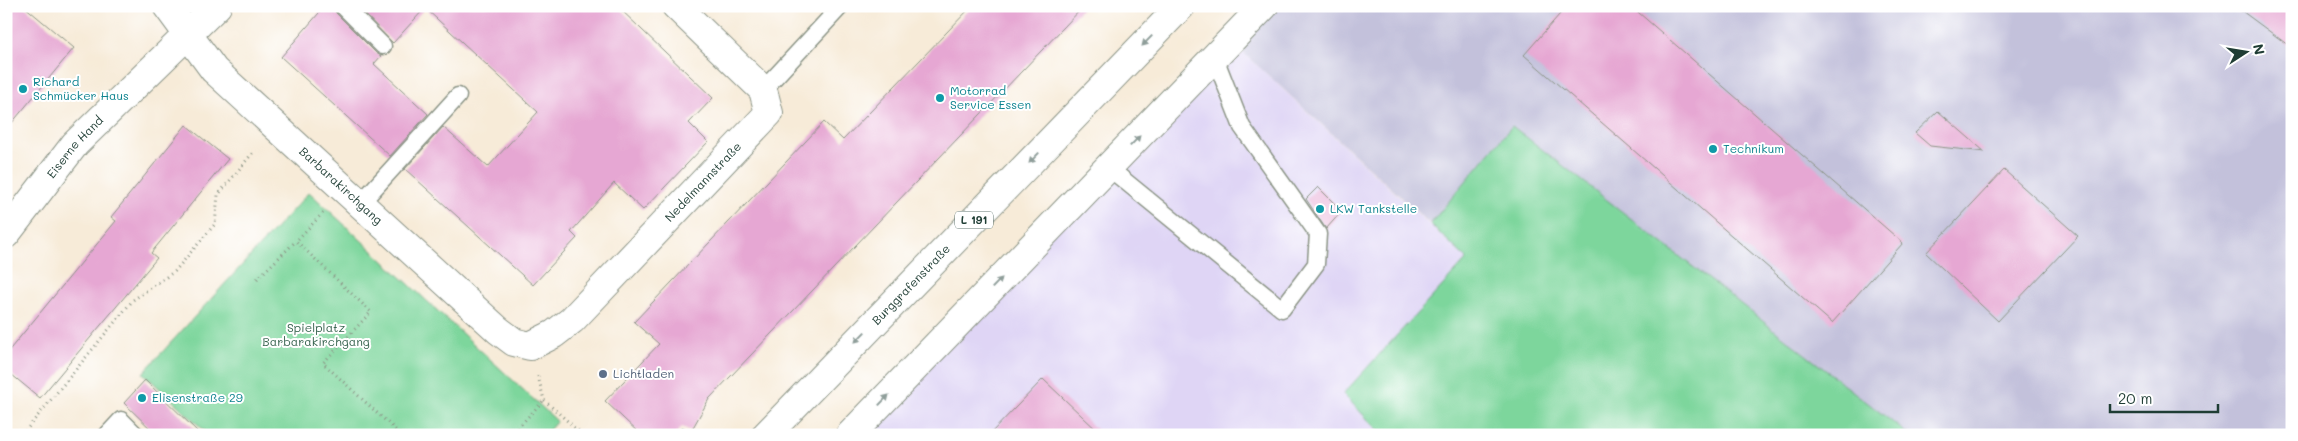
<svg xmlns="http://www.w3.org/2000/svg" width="2298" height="441" font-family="Mali,sans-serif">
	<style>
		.built { fill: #dfd5f5 }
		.industrial { fill: #c3c1db }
		.green { fill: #7dd69c; stroke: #4e8a68 }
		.building { fill: #e6a7d3 }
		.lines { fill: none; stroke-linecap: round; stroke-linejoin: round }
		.service-casing { stroke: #8b9486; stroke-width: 19 }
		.minor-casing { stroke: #8b9486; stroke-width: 30 }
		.primary-casing { stroke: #8b9486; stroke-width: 30 }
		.path { stroke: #8b9486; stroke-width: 3; stroke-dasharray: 1 4; stroke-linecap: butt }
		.service { stroke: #fff; stroke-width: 16 }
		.minor { stroke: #fff; stroke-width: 28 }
		.primary { stroke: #fff; stroke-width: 28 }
		.oneway { fill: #8f9e9a }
		.culture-dot { fill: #0f9aa8; stroke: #fff; stroke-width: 2 }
		.service-dot { fill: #5c6f8a; stroke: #fff; stroke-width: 2 }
		.labels { text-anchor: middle; stroke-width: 4; stroke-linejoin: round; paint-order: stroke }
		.shield { fill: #fff; stroke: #627771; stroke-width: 1 }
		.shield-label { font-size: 11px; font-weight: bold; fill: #1f3d34 }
		.culture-label { font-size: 12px; fill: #0d838f; stroke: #fff; text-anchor: start }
		.street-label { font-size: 12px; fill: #1f3d34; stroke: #fff }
		.park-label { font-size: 12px; fill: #36634e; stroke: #fff }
		.service-label { font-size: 12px; fill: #4e5e75; stroke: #fff; text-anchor: start }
	</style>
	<rect width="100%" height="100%" fill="#fff"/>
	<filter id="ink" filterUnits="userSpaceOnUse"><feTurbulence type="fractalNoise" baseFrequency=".02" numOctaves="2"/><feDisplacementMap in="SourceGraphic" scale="10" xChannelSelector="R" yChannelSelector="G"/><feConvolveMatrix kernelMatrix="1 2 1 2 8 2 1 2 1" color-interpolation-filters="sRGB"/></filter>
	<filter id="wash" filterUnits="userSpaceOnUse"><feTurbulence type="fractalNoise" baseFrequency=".0096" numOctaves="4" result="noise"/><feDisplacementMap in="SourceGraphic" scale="20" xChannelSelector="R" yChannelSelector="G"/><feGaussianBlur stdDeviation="1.12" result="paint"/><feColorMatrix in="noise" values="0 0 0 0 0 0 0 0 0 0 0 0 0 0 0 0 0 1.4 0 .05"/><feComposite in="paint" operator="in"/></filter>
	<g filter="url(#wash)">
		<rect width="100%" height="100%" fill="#f7ebd8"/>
		<path class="built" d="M 1232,42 L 1467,259 L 1344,394 L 1383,435 L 861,435 Z"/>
		<path class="industrial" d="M 1266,6 L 2292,6 L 2292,435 L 1909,435 L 1512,126 L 1430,224 L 1232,42 Z"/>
		<g class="green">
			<path d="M 1512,126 L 1909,435 L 1383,435 L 1343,394 L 1467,259 L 1430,224 Z"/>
			<path d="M 309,192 L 557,421 L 545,435 L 209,435 L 143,373 Z"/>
		</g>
		<g id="blocks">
			<g class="building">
				<path d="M 6,6 L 24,6 L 74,48 L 6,130 Z"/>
				<path d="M 325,6 L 333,6 L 336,13 L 376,53 L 381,56 L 374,64 L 428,114 L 390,156 L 281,57 Z"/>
				<path d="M 357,6 L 617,6 L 713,98 L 689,123 L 708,142 L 643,210 L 614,183 L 571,232 L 577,238 L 533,285 L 405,169 L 443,127 L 488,167 L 538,112 L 425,8 L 393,43 Z"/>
				<path d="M 972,6 L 1084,6 L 709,399 L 691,431 L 682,427 L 675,435 L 641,435 L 605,401 L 659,344 L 634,322 L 824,122 L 843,140 Z"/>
				<path d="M 1567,6 L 1631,6 L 1903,243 L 1832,323 L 1524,55 Z"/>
				<path d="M 2235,6 L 2292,6 L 2292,48 Z"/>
				<path d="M 1938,111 L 1985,152 L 1930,146 L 1915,133 Z"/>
				<path d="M 186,125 L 228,159 L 151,253 L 157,258 L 40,398 L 6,370 L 6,354 L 116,221 L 111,217 Z"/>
				<path d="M 2004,170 L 2078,236 L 1998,321 L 1926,253 Z"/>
				<path d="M 1318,187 L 1342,211 L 1326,229 L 1306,199 Z"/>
				<path d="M 1043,379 L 1102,435 L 989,435 Z"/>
				<path d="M 145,380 L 201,435 L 157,435 L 124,403 Z"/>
			</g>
		</g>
	</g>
	<g filter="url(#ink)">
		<use href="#blocks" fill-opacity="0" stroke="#8b9486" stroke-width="1"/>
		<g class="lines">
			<defs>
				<g id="service">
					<path d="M 343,6 L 383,46"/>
					<path d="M 763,90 L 841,6"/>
					<path d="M 1109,168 L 1282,309 L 1316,264 L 1318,234 L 1242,127 L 1215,58"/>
					<path d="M 360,204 L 458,96"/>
					<path d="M 107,435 L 121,420 L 136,435"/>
				</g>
				<g id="minor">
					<path id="s1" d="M 167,6 L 214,70 L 498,330 L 514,342 L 530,346 L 554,334 L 572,320 L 769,113 L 763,90 L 676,6"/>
					<path id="s2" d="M 6,234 L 75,144 L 217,6"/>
				</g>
				<g id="primary">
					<path id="s3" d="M 766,435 L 1181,6"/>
					<path d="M 850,435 L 1264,6"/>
				</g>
			</defs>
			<use href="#service" class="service-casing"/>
			<use href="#minor" class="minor-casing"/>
			<use href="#primary" class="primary-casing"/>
			<g class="path">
				<path d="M 323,213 L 296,241 L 371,312 L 323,363 L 401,435"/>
				<path d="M 257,279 L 296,241"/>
				<path d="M 538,376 L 544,400 L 583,435"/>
				<path d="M 22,435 L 133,300 L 175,271 L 215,224 L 218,195 L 255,150"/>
				<path d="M 511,435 L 544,400"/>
			</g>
			<use href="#service" class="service"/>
			<use href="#minor" class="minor"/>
			<use href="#primary" class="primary"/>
		</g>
		<defs><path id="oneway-solid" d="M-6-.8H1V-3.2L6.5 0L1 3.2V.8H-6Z" transform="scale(1.25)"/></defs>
		<g class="oneway">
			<use href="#oneway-solid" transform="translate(1147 41) rotate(134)"/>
			<use href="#oneway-solid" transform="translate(1135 141) rotate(-46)"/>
			<use href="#oneway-solid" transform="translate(1034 158) rotate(134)"/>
			<use href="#oneway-solid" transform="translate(997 283) rotate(-46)"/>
			<use href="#oneway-solid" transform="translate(860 337) rotate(134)"/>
			<use href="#oneway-solid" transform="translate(884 400) rotate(-46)"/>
		</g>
	</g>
	<g class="culture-dot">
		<circle cx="23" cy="89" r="5"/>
		<circle cx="940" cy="98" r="5"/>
		<circle cx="1713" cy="149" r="5"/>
		<circle cx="1320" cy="209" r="5"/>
		<circle cx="142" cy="398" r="5"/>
	</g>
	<circle class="service-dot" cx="603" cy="374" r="5"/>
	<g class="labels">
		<rect class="shield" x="955" y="211.5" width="38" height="17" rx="4"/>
		<g class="shield-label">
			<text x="974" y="224">L 191</text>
		</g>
		<g class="culture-label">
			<text x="33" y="86">Richard<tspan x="33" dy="14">Schmücker Haus</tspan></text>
			<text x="950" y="95">Motorrad<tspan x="950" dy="14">Service Essen</tspan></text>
			<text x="1723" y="153">Technikum</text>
			<text x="1330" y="213">LKW Tankstelle</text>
			<text x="152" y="402">Elisenstraße 29</text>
		</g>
		<g class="street-label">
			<text dy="4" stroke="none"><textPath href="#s2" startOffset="111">Eiserne Hand</textPath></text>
			<text dy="4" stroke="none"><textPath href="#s1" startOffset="741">Nedelmannstraße</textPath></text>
			<text dy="4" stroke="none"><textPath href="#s1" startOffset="251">Barbarakirchgang</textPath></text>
			<text dy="4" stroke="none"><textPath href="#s3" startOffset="209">Burggrafenstraße</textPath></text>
		</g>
		<g class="park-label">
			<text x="316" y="332">Spielplatz<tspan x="316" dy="14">Barbarakirchgang</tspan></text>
		</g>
		<g class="service-label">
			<text x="613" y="378">Lichtladen</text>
		</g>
	</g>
	<rect width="2298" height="441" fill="none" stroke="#fff" stroke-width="25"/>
	<g transform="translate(2246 52) rotate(78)" stroke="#ffffff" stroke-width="4" paint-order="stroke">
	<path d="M0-4L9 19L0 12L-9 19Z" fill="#1f3d34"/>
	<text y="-8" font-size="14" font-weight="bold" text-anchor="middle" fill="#1f3d34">N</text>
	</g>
	<path d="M2110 404v8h108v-8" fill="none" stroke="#1f3d34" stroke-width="2.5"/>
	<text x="2118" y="404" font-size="15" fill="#1f3d34" stroke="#ffffff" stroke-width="4" paint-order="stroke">20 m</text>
</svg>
